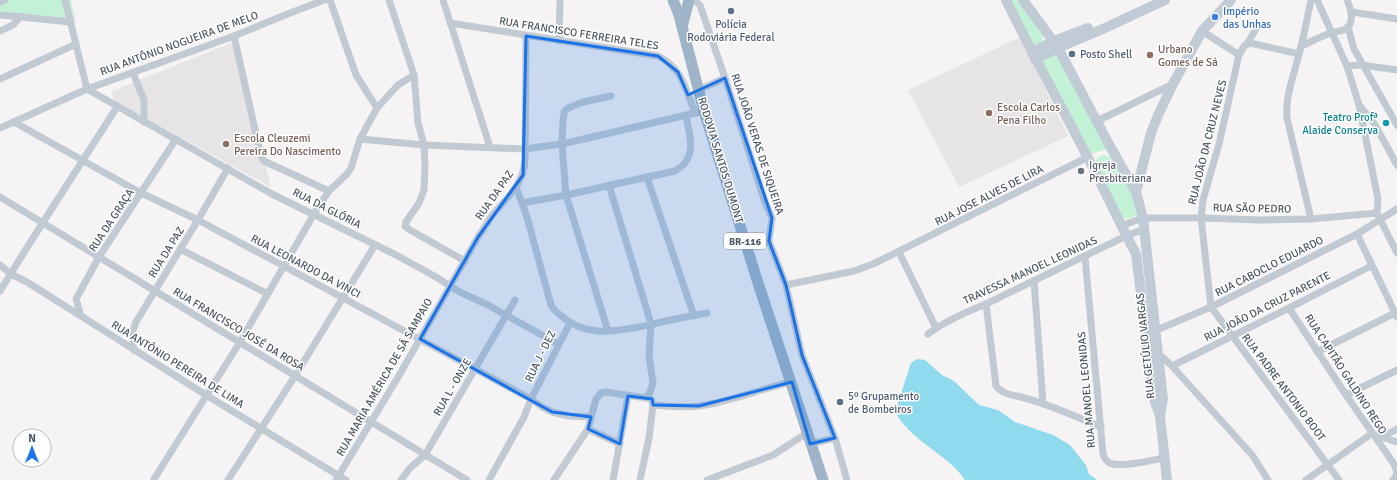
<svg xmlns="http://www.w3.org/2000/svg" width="1397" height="480" font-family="Signika,sans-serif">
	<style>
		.education { fill: #e6e4e5 }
		.green { fill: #c3f1d5 }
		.water { fill: #90daee }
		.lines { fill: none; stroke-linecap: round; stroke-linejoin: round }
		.minor { stroke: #c1cad2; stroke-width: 7 }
		.secondary { stroke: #c1cbd6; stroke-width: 10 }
		.trunk { stroke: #9fb4c9; stroke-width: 11 }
		.marked { fill: #1a73e8; fill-opacity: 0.2; stroke: #1a73e8; stroke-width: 3; stroke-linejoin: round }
		.service-dot { fill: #5c6f8a; stroke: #fff; stroke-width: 1.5 }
		.shop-dot { fill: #3f7fe0; stroke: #fff; stroke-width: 1.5 }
		.education-dot { fill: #8d6e63; stroke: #fff; stroke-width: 1.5 }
		.culture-dot { fill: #0f9aa8; stroke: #fff; stroke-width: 1.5 }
		.worship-dot { fill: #6b7280; stroke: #fff; stroke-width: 1.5 }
		.labels { text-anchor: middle; stroke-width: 3; stroke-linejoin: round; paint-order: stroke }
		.shield { fill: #fff; stroke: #808990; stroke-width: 1 }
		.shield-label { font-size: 10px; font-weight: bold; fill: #4a5661 }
		.shop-label { font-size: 11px; fill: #366cbe; stroke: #fff; text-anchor: start }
		.service-label { font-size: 11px; fill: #4e5e75; stroke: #fff; text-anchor: start }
		.street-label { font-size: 11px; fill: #4a5661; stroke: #fff }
		.education-label { font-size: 11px; fill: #785e54; stroke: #fff; text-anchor: start }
		.culture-label { font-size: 11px; fill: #0d838f; stroke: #fff; text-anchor: end }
		.worship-label { font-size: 11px; fill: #5b616d; stroke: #fff; text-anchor: start }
	</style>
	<rect width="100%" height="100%" fill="#f5f3f3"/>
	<g class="education">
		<path d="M 1020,37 L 1068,136 L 959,187 L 908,90 Z"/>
		<path d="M 234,42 L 271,187 L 114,101 L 112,91 Z"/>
	</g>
	<g class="green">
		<path d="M 6,0 L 71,0 L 75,21 L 0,16 L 0,3 Z"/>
		<path d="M 1009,0 L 1019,0 L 1042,35 L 1043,41 L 1042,45 L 1037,47 L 1033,46 Z"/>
		<path d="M 1059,52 L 1108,149 L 1089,154 L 1042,60 Z"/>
		<path d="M 1104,155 L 1111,158 L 1136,202 L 1137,215 C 1130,219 1126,220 1119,216 L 1095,165 C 1095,159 1098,157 1104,155 Z"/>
	</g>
	<path class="water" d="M 917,359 L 925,360 L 942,375 L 954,381 L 979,405 L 998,410 L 1015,422 L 1053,435 L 1070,445 L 1086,465 L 1089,474 L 1097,480 L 965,480 C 948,454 915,444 897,415 L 898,403 L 911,363 Z"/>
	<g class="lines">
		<g class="minor">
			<path d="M 65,0 L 87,89"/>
			<path d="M 330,0 L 356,75 L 377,108"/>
			<path d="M 389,0 L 414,75 L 418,123 L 424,145 L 425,166 L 424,190 L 419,203 L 406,222 L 405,226 L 410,230 L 465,261"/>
			<path d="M 443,0 L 490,147"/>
			<path d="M 694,0 L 700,5 L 725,78 L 765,202 L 772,218 L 769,241 L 786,285 L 802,355 L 835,438 L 847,480"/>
			<path d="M 1311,0 C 1307,18 1304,37 1299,54 C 1294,75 1285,96 1287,118 L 1311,219"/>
			<path d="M 1317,0 L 1347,66 L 1359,105 L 1378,199 L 1377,213"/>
			<path d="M 0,2 L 5,0"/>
			<path d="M 1352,12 L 1397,19"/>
			<path d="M 0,15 L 71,22"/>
			<path d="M 450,23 L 658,56 C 682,68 686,89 695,113"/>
			<path d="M 1348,27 L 1354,49 L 1397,125"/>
			<path d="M 0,31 L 13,25 L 21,16"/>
			<path d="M 1202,31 L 1239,55"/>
			<path d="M 234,36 L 260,152 L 263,160 L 266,162 L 329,191"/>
			<path d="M 559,41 L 560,0"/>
			<path d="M 1247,44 L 1257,27"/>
			<path d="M 1301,46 C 1311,42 1320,37 1330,33 C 1334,31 1339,32 1343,30 C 1356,26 1351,9 1347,0"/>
			<path d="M 1299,54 L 1250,43 L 1244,46 L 1239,55 L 1219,144 L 1203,200 L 1201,218 L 1211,307 L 1339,480"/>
			<path d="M 1347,66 L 1362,65 L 1397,70"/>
			<path d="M 133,73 L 144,100 L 144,122"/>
			<path d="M 0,79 L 76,44"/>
			<path d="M 87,89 L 272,194 L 398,256 L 436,277 L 460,292 L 488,305 L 558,344"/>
			<path d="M 699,90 L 725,78"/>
			<path d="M 1359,105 L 1374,123 L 1397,165"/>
			<path d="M 1097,121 L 1173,84"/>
			<path d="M 14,122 L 141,193 L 198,220 L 475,369 L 531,399 L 542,407 L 552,412 L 569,416 L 591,417"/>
			<path d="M 0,128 L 87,89 L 234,36 L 285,15 L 324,0"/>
			<path d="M 360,139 L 424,145 L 524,149 L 562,144 L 704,111"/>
			<path d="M 647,177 L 694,316"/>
			<path d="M 609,185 L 651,324 L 649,356 L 653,383 L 650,392 L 646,398"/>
			<path d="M 516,187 L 527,217 L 551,305 C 554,311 559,314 564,318 C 590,339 624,330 653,324 C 671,320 689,316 707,313"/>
			<path d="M 0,197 L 467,480"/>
			<path d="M 522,203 L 566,195 L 675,171 C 698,158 690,137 686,116"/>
			<path d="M 1121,226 L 1143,218 L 1201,218 L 1261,220 L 1311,219 L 1377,213 L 1397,253"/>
			<path d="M 1357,234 L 1397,317"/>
			<path d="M 180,249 L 268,294"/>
			<path d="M 899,252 L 936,328"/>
			<path d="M 1085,257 L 1103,454 C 1104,457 1105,460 1108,462 C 1116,469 1152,460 1164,458"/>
			<path d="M 0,265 L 11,274 L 27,282 L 206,395 L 346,480"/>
			<path d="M 1034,281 L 1043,403"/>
			<path d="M 786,285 L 854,271 L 873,264 L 1088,157"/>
			<path d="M 0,291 C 38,229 78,168 117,107"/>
			<path d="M 986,304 L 996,386 C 1002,394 1013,395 1021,397 C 1049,404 1074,416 1101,427"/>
			<path d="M 1289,308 L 1346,395 L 1394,464 L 1397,472"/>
			<path d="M 81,316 L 76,299 L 99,257 L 176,139"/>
			<path d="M 608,331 L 566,195 L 562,144 L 563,121 L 564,112 L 568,108 L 583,102 L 611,96"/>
			<path d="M 1152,332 L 1211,307 L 1357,234 L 1397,209"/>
			<path d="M 928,334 C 945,321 966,312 986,304 L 1126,236 L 1144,229"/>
			<path d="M 134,350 L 132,333 L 136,322 L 198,220 L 228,168"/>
			<path d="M 1317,352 L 1395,313"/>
			<path d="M 1159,354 L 1172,366 L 1253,456 L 1268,480"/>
			<path d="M 1172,366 L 1289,308 L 1371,266"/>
			<path d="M 1346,395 L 1397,370"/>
			<path d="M 653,405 C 668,406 684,408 699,406 C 730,402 760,389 791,382"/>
			<path d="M 588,429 L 620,444"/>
			<path d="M 1382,437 L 1397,429"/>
			<path d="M 810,444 L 835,438"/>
			<path d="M 154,479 L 240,342 L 318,207 L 329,191 L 347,174 L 351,168 L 360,139 L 377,108 L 398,85 L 414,75"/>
			<path d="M 228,480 L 295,376 L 375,245"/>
			<path d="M 336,480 L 397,379 L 478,237 C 484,229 488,220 494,213 C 509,196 524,183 525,159 L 526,36"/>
			<path d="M 401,480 L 410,468 L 425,455 L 515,300"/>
			<path d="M 489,480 L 524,417 L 531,399 L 570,323"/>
			<path d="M 554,480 L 588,429 L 596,399 L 601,393 L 606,392 L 646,398 L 651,399 L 653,405 L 649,438 L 640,480"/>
			<path d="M 613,480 L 628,396"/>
			<path d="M 707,480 L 773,455 L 807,433"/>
			<path d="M 1306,480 L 1371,434 L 1397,442"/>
			<path d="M 1393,480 L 1395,478 L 1397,472"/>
		</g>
		<g class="secondary">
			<path d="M 1006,0 C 1032,53 1060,104 1087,156 C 1104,189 1119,222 1136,254 L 1154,399 L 1160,416"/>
			<path d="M 1023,0 L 1058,48 L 1111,148 L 1136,192 L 1143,218 L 1161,381 L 1163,399 L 1160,416 L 1167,480"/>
			<path d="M 1032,53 L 1054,41 L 1088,28"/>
			<path d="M 1035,59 L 1058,48 L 1105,28 L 1165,0"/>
			<path d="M 1136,192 L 1151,133 L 1159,113 L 1173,84 L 1202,31 L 1231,0"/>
		</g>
		<g class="trunk">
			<path d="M 673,0 L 679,15 L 704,111 L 759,286 L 823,480"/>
			<path d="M 682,27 L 689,0"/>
		</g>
	</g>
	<path class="marked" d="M 526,36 L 658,56 L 678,72 L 688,95 L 725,78 L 772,218 L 769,241 L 786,285 L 802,355 L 835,438 L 810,444 L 792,382 L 699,406 L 653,405 L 652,399 L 628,396 L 620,444 L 588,429 L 591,417 L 552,412 L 420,339 L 478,237 L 523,175 Z"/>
	<g class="service-dot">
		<circle cx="731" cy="11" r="4"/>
		<circle cx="1072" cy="54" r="4"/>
		<circle cx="840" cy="402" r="4"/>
	</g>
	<circle class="shop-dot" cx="1215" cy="17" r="4"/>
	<g class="education-dot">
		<circle cx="1150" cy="55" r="4"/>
		<circle cx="989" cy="113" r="4"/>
		<circle cx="226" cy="144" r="4"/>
	</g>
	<circle class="culture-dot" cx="1386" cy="123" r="4"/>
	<circle class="worship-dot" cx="1081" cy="171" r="4"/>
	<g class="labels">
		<rect class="shield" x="724" y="233" width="42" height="16" rx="3"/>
		<g class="shield-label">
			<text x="745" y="245">BR-116</text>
		</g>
		<g class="shop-label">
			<text x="1223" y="15">Império<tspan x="1223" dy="13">das Unhas</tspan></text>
		</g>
		<g class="service-label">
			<text x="731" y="28" text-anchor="middle">Polícia<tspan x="731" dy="13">Rodoviária Federal</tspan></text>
			<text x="1080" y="58">Posto Shell</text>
			<text x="848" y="400">5º Grupamento<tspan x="848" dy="13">de Bombeiros</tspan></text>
		</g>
		<g class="street-label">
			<text transform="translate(579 33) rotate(9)" y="4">RUA FRANCISCO FERREIRA TELES</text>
			<text transform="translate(179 43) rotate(-20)" y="4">RUA ANTÔNIO NOGUEIRA DE MELO</text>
			<text transform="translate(1207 142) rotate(-76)" y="4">RUA JOÃO DA CRUZ NEVES</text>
			<text transform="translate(758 144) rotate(72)" y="4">RUA JOÃO VERAS DE SIQUEIRA</text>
			<text transform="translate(721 160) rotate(73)" y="4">RODOVIA SANTOS DUMONT</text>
			<text transform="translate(494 195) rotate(-55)" y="4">RUA DA PAZ</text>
			<text transform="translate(989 195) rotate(-27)" y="4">RUA JOSE ALVES DE LIRA</text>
			<text transform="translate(327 208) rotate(27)" y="4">RUA DA GLÓRIA</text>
			<text transform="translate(1252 208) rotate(1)" y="4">RUA SÃO PEDRO</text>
			<text transform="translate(111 220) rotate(-57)" y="4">RUA DA GRAÇA</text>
			<text transform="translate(166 252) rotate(-58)" y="4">RUA DA PAZ</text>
			<text transform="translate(306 266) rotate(28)" y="4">RUA LEONARDO DA VINCI</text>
			<text transform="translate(1269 266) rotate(-27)" y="4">RUA CABOCLO EDUARDO</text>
			<text transform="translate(1030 270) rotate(-25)" y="4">TRAVESSA MANOEL LEONIDAS</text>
			<text transform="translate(1267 306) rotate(-27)" y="4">RUA JOÃO DA CRUZ PARENTE</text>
			<text transform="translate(239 329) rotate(31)" y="4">RUA FRANCISCO JOSÉ DA ROSA</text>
			<text transform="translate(1145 346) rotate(-96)" y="4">RUA GETÚLIO VARGAS</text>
			<text transform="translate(540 356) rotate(-64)" y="4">RUA J - DEZ</text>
			<text transform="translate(178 364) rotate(32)" y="4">RUA ANTÔNIO PEREIRA DE LIMA</text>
			<text transform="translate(1346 374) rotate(57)" y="4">RUA CAPITÃO GALDINO REGO</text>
			<text transform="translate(384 377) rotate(-60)" y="4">RUA MARIA AMÉRICA DE SÁ SAMPAIO</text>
			<text transform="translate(452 387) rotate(-60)" y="4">RUA L - ONZE</text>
			<text transform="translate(1284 387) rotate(53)" y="4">RUA PADRE ANTONIO BOOT</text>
			<text transform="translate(1086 390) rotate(-95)" y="4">RUA MANOEL LEONIDAS</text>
		</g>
		<g class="education-label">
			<text x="1158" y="53">Urbano<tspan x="1158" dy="13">Gomes de Sá</tspan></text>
			<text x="997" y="111">Escola Carlos<tspan x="997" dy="13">Pena Filho</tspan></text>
			<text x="234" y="142">Escola Cleuzemi<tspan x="234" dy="13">Pereira Do Nascimento</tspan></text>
		</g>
		<g class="culture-label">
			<text x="1378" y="121">Teatro Profª<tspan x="1378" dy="13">Alaide Conserva</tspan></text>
		</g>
		<g class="worship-label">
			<text x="1089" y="169">Igreja<tspan x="1089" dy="13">Presbiteriana</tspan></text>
		</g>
	</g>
	<g transform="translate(32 448)"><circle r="19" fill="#ffffff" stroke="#b7bbc0"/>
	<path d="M0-3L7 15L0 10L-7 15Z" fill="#1a73e8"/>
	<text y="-6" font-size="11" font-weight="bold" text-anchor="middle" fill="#4a5661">N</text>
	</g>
</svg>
